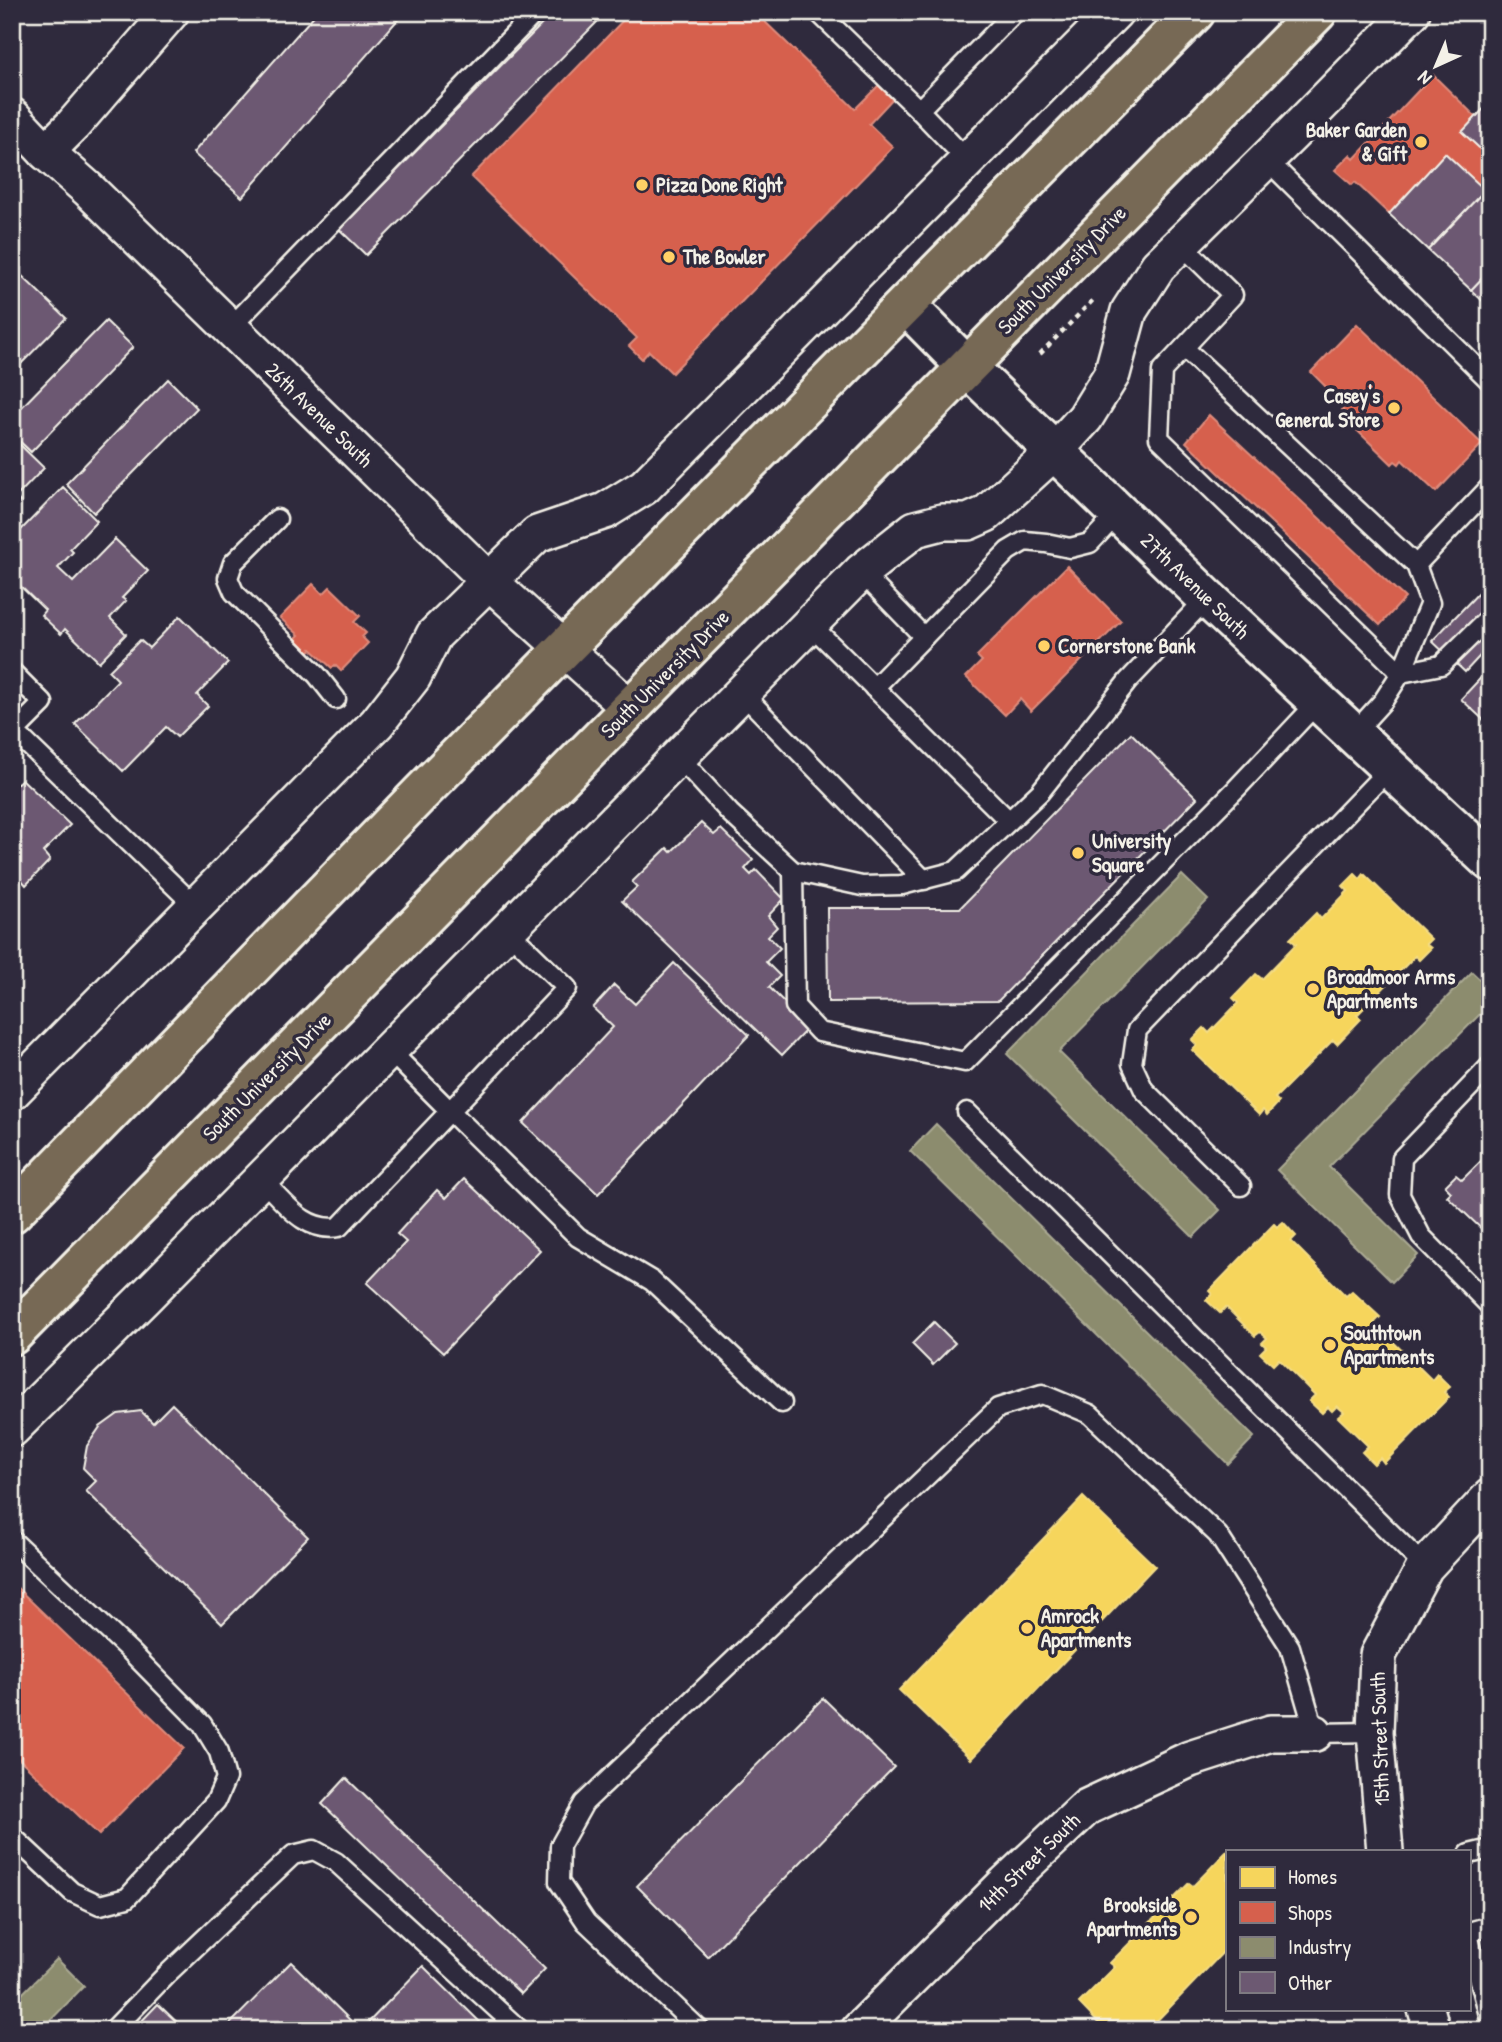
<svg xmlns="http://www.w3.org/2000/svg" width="1502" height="2042" font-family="'Patrick Hand',sans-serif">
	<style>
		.homes { fill: #f6d55c; stroke: #f5dd86; stroke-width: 2 }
		.shops { fill: #d6604d; stroke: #df8c7c; stroke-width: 2 }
		.industry { fill: #8c8c6e; stroke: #abaa93; stroke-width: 2 }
		.building { fill: #6c5972; stroke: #f4f1e8; stroke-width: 2 }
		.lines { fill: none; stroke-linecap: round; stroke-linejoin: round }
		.service-casing { stroke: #f4f1e8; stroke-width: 23 }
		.minor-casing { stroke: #f4f1e8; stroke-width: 40 }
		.tertiary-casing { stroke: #f4f1e8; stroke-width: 44 }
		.primary-casing { stroke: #f4f1e8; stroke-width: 44 }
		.path { stroke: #f4f1e8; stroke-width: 4.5; stroke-dasharray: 5 5; stroke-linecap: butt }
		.service { stroke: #2f2a3d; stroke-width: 18 }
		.minor { stroke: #2f2a3d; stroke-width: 35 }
		.tertiary { stroke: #2f2a3d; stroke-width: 38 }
		.primary { stroke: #776954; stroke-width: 38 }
		.poi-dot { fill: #ffd166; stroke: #2f2a3d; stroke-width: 2.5 }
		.labels { text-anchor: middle; stroke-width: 7; stroke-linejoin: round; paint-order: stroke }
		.poi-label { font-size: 21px; font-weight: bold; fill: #f4f1e8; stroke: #2f2a3d; text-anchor: start }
		.street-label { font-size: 21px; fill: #f4f1e8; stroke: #2f2a3d }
	</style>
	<rect width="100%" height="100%" fill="#2f2a3d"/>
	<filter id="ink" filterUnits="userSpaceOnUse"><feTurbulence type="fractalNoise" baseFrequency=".0143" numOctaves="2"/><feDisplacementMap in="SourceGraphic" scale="14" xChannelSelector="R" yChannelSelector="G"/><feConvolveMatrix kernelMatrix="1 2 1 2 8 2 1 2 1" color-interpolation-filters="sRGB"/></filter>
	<g filter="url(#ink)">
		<g class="homes">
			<path d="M 1355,874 L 1360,879 L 1364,874 L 1431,939 L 1426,944 L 1431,948 L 1419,960 L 1415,956 L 1357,1015 L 1361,1019 L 1337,1044 L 1333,1040 L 1275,1098 L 1279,1102 L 1267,1115 L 1263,1110 L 1259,1115 L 1192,1050 L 1197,1045 L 1192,1040 L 1204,1028 L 1209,1033 L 1238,1003 L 1233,998 L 1256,974 L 1262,979 L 1296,944 L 1290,939 L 1316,913 L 1321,919 L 1348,891 L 1343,886 Z"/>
			<path d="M 1283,1222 L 1296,1236 L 1291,1241 L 1346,1296 L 1352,1291 L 1380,1317 L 1374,1323 L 1432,1380 L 1437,1374 L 1450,1387 L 1444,1392 L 1449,1397 L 1384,1463 L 1380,1458 L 1374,1464 L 1362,1452 L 1368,1446 L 1338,1417 L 1344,1412 L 1337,1406 L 1332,1411 L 1328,1407 L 1322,1413 L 1309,1401 L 1315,1395 L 1279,1359 L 1273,1365 L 1260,1353 L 1266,1347 L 1262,1343 L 1267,1338 L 1260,1332 L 1255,1336 L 1226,1307 L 1220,1313 L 1206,1300 L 1212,1294 L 1209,1291 L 1274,1224 L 1277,1227 Z"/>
			<path d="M 1083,1497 L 1155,1566 L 971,1759 L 899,1690 Z"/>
			<path d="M 1227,1851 L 1227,1948 L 1148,2030 L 1105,2030 L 1079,2003 L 1115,1967 L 1110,1963 L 1189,1883 L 1193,1886 Z"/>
		</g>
		<g class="shops">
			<path d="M 631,12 L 755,12 L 855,109 L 882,82 L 896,95 L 869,124 L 893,147 L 672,373 L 649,351 L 642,359 L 629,346 L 637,338 L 471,177 Z"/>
			<path d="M 1433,75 L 1476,117 L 1462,132 L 1490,158 L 1490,195 L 1445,153 L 1389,214 L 1355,182 L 1352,185 L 1335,170 L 1350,155 L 1354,159 Z"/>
			<path d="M 1357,324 L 1482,444 L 1436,492 L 1402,460 L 1399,464 L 1395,461 L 1392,464 L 1341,415 L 1344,412 L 1342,410 L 1345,406 L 1311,372 Z"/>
			<path d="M 1209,415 L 1405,598 L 1380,625 L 1186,442 Z"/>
			<path d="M 1067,566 L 1121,621 L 1031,711 L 1020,699 L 1005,715 L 966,677 L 982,661 L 977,656 Z"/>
			<path d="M 313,584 L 323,594 L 330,587 L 360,616 L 354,622 L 366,633 L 362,637 L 368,643 L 341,671 L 335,665 L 332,668 L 311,649 L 307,654 L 293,641 L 299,635 L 280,618 Z"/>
			<path d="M 12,1583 L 184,1748 L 99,1835 L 12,1752 Z"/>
		</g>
		<g class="industry">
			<path d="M 1182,875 L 1208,900 L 1059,1052 L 1220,1210 L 1193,1237 L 1007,1054 Z"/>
			<path d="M 1472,972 L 1490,989 L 1490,1004 L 1329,1167 L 1418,1255 L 1392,1282 L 1277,1170 Z"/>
			<path d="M 936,1124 L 1254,1437 L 1228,1464 L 910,1151 Z"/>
			<path d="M 57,1959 L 84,1986 L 41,2030 L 12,2030 L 12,2004 Z"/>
		</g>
		<g class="building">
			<path d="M 317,12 L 400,12 L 402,15 L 242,197 L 193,153 Z"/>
			<path d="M 554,12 L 607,12 L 366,255 L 339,229 Z"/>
			<path d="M 1490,102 L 1490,158 L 1462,132 Z"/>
			<path d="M 1445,153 L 1485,190 L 1428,250 L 1389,214 Z"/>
			<path d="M 1485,190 L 1490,195 L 1490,270 L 1471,290 L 1428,250 Z"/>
			<path d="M 1490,270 L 1490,308 L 1471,290 Z"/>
			<path d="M 21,275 L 66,318 L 12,373 L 12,284 Z"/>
			<path d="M 106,321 L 133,347 L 31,452 L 12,434 L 12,417 Z"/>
			<path d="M 168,379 L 197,408 L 94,513 L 66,484 Z"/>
			<path d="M 12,437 L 44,468 L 16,497 L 20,502 L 12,510 Z"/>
			<path d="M 63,487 L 97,521 L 70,549 L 73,552 L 58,568 L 73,582 L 115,539 L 148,571 L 122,598 L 126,601 L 110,618 L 126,634 L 99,662 L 65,629 L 61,634 L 41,615 L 45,610 L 12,578 L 12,523 L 20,531 Z"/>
			<path d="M 1488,583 L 1490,645 L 1465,672 L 1432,641 Z"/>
			<path d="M 180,616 L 228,663 L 197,695 L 208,706 L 177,737 L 166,727 L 123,771 L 75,724 L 118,680 L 109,671 L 140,640 L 149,648 Z"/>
			<path d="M 1490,668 L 1490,726 L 1461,699 Z"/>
			<path d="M 1131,733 L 1197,798 L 998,1001 L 828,1002 L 827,908 L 960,908 Z"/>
			<path d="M 22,779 L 70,825 L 43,852 L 50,860 L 26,885 L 19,877 L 12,884 L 12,788 Z"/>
			<path d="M 701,823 L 714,835 L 721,829 L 753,860 L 745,869 L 751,875 L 756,870 L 784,899 L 768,916 L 777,927 L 768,936 L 780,948 L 766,962 L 780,976 L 769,987 L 809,1027 L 782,1055 L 622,901 L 637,887 L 632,882 L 667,848 L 671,852 Z"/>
			<path d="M 674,963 L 749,1035 L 598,1194 L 523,1123 L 613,1027 L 593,1008 L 614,985 L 635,1004 Z"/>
			<path d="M 1490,1152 L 1490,1237 L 1447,1196 L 1451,1192 L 1445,1186 L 1456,1175 L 1462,1180 Z"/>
			<path d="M 464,1179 L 540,1250 L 443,1353 L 367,1283 L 406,1242 L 397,1234 L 437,1190 L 446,1198 Z"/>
			<path d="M 934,1322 L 955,1343 L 933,1365 L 912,1344 Z"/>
			<path d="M 172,1404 L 308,1537 L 222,1624 L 86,1491 L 96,1481 L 83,1468 L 87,1446 L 100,1427 L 118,1414 L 141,1411 L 153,1423 Z"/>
			<path d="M 823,1698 L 894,1767 L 708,1957 L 637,1886 Z"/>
			<path d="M 346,1778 L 545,1969 L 521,1994 L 322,1804 Z"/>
			<path d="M 291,1962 L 355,2025 L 350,2030 L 224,2030 Z"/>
			<path d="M 423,1966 L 488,2030 L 361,2030 Z"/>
			<path d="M 158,2004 L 185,2030 L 133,2030 Z"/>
		</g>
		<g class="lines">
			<defs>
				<g id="service">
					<path d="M 818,12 L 919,110"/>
					<path d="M 1266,159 L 1490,381"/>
					<path d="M 967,160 L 919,110 L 1015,12"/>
					<path d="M 1180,243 L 1233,295 L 1162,371 L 1159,438 L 1401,673 L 1383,701 L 1353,734"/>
					<path d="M 230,328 L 536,12"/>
					<path d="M 1184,348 L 1416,565 L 1430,603 L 1401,673"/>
					<path d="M 277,519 L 233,563 L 228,578 L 234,592 L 317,675 L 336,699"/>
					<path d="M 1416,565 L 1490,487"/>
					<path d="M 861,572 L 924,637"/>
					<path d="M 809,623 L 1009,821"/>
					<path d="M 12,672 L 43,703 L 12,734"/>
					<path d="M 1401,673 L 1441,665 L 1490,617"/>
					<path d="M 874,688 L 1008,551 L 1025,541 L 1046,543 L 1070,548 L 1090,543 L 1119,512"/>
					<path d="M 741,692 L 924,880"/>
					<path d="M 15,732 L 195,906"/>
					<path d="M 678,756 L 730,813 L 793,871 L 862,886 L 902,885 L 956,871 L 1040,792 L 1128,681 L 1207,598"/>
					<path d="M 793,871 L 795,1006 L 819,1032 L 965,1062 L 1236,789 L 1318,702"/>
					<path d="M 507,930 L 567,988 L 450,1111 L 578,1237 L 652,1281 L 782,1403"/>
					<path d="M 1490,1066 L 1402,1158 L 1400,1195 L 1421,1236 L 1490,1306"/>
					<path d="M 967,1112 L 1425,1567"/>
					<path d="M 261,1179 C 285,1202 304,1233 339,1227 L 450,1111 L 389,1050"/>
					<path d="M 1241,1186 L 1144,1090 L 1132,1064 L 1137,1030 L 1389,769"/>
					<path d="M 12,1540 L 131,1652 L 202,1724 L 219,1752 L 226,1778 L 216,1801 L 127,1898 L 100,1905 L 72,1892 L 12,1836"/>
					<path d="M 1469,1854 L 1490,1849"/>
					<path d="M 1469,1932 L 1490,1926"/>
					<path d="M 1469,1938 L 1490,2019"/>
					<path d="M 113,2030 L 166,1975 L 293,1855 L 314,1850 L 336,1862 L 520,2030"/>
					<path d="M 700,2030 L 586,1922 L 559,1882 L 560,1846 L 584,1803 L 998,1408 L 1042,1394 L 1090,1414 L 1218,1535 L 1290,1647 L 1315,1733 L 1375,1732"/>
				</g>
				<g id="minor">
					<path d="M 12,116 L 46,152 L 88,189 L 490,582 L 631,709"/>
					<path d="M 46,152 L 73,125 L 171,12"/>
					<path d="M 12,1092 L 377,723 L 413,677 L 434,635 L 537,534 L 605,511 L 644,487 L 1115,12"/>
					<path d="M 12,1429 L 144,1298 L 861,572 L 915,529 L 942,522 L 968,522 L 986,514 L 1055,451 L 1085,418 L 1112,374 L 1129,311 L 1158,266 L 1292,134 L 1412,12"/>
					<path d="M 1385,1851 L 1375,1732 L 1378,1655 L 1425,1567 L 1490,1497"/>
					<path d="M 1426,2009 L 1432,2030"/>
					<path d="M 859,2030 L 1006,1883 L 1087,1807 L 1190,1759 L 1271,1733 L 1315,1733"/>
				</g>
				<path id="tertiary" d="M 906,305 L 967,367 L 1207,598 L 1490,861"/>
				<g id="primary">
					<path d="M 12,1213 L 420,794 L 1195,12"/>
					<path d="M 12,1335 L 1317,12"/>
				</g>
			</defs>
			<use href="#service" class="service-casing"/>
			<use href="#minor" class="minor-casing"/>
			<use href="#tertiary" class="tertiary-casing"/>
			<use href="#primary" class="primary-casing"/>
			<path class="path" d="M 1040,354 L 1094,299"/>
			<use href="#service" class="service"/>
			<use href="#minor" class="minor"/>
			<use href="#tertiary" class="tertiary"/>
			<use href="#primary" class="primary"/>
		</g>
	</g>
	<g class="poi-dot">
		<circle cx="1421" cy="142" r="7"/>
		<circle cx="642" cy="185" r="7"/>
		<circle cx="669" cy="257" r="7"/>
		<circle cx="1394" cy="408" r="7"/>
		<circle cx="1044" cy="646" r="7"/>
		<circle cx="1078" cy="853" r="7"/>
		<circle cx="1313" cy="989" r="7"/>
		<circle cx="1330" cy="1345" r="7"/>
		<circle cx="1027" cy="1628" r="7"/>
		<circle cx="1191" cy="1917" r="7"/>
	</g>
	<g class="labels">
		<g class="poi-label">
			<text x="1407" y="137" text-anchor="end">Baker Garden<tspan x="1407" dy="24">&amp; Gift</tspan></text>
			<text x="656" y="192">Pizza Done Right</text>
			<text x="683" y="264">The Bowler</text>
			<text x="1380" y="403" text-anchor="end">Casey's<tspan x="1380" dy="24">General Store</tspan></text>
			<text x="1058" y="653">Cornerstone Bank</text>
			<text x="1092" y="848">University<tspan x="1092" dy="24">Square</tspan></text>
			<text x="1327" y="984">Broadmoor Arms<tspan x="1327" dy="24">Apartments</tspan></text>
			<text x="1344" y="1340">Southtown<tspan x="1344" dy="24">Apartments</tspan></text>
			<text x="1041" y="1623">Amrock<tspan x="1041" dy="24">Apartments</tspan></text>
			<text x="1177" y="1912" text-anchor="end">Brookside<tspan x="1177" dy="24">Apartments</tspan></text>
		</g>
		<g class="street-label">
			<text transform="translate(1062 270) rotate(-45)" y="7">South University Drive</text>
			<text transform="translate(319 415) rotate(44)" y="7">26th Avenue South</text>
			<text transform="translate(1195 586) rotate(44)" y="7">27th Avenue South</text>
			<text transform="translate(665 674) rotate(-45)" y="7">South University Drive</text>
			<text transform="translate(267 1077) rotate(-45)" y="7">South University Drive</text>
			<text transform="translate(1380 1739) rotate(-92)" y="7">15th Street South</text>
			<text transform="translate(1029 1863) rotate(-44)" y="7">14th Street South</text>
		</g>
	</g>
	<rect width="1502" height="2042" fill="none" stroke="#2f2a3d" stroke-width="42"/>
	<rect x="21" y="21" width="1460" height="2000" fill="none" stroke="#f4f1e8" stroke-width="2.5" filter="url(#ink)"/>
	<rect x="1226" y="1850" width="245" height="161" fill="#2f2a3d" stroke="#7e7a81" stroke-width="2"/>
	<rect x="1240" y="1867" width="35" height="21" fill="#f6d55c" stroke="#7e7a81" stroke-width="2"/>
	<text x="1288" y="1884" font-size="21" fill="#f4f1e8">Homes</text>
	<rect x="1240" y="1902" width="35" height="21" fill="#d6604d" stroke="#7e7a81" stroke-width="2"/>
	<text x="1288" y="1920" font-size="21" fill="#f4f1e8">Shops</text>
	<rect x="1240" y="1937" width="35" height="21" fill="#8c8c6e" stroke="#7e7a81" stroke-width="2"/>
	<text x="1288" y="1954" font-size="21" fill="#f4f1e8">Industry</text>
	<rect x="1240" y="1972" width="35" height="21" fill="#6c5972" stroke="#7e7a81" stroke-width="2"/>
	<text x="1288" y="1990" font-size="21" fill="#f4f1e8">Other</text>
	<g transform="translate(1436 66) rotate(224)" stroke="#2f2a3d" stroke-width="5" paint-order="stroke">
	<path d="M0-5L12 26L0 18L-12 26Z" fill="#f4f1e8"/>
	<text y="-10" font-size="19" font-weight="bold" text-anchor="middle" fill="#f4f1e8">N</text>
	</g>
</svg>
